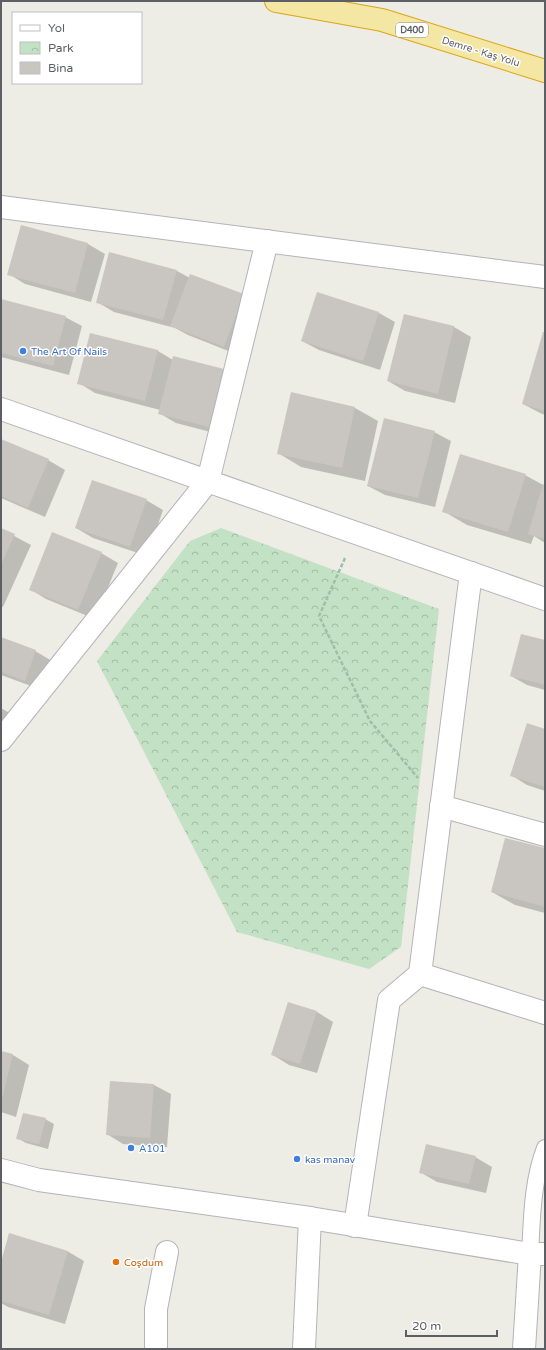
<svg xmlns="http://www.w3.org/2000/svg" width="546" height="1350" font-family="'Varela Round',sans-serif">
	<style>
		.park { fill: url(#park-crowns) }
		.shadow { fill: #0003 }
		.building { fill: #c9c6c1 }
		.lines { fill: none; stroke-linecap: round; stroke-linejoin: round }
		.service-casing { stroke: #b2b4b8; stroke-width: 18 }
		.minor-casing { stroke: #b2b4b8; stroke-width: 24 }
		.tertiary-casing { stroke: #b2b4b8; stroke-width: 24 }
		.trunk-casing { stroke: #dba617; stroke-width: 24 }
		.path { stroke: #9cc0a8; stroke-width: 2.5; stroke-dasharray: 4 2; stroke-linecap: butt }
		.service { stroke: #fff; stroke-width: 16 }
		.minor { stroke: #fff; stroke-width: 22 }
		.tertiary { stroke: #fff; stroke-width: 22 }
		.trunk { stroke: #f4e6a3; stroke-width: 22 }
		.shop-dot { fill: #3f7fe0; stroke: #fff; stroke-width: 1.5 }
		.food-dot { fill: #e8710a; stroke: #fff; stroke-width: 1.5 }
		.labels { text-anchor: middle; stroke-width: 3; stroke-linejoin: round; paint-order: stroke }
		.shield { fill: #fff; stroke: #8d8f92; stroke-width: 1 }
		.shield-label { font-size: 9px; font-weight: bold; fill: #5c5f63 }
		.street-label { font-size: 10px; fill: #5c5f63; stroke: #fff }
		.shop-label { font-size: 10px; fill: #366cbe; stroke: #fff; text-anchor: start }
		.food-label { font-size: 10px; fill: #c56008; stroke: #fff; text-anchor: start }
	</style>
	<defs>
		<pattern id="park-crowns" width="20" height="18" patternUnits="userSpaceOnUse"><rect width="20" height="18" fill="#c3e2c5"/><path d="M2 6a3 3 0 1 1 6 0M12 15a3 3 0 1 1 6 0" fill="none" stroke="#a2baa4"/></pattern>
	</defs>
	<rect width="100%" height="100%" fill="#edece5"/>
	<path class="park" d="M 221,528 L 439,609 L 401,947 L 369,969 L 237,932 L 97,661 L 190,541 Z"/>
	<g class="shadow">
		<path d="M 22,226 L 88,244 L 105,254 L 91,302 L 25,284 L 9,274 Z"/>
		<path d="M 177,271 L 190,278 L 244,295 L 241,356 L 188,335 L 175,328 L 114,312 L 97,302 Z"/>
		<path d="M 1,300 L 65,317 L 82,326 L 69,375 L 1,357 Z"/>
		<path d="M 379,313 L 395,322 L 380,370 L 319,350 L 302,341 Z"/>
		<path d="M 404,315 L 454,327 L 471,337 L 455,403 L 405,391 L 388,381 Z"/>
		<path d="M 545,333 L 545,415 L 540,413 L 523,404 Z"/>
		<path d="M 91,334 L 158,351 L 173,360 L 174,358 L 224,370 L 241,380 L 226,436 L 176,423 L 159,413 L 160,410 L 95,393 L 79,383 Z"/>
		<path d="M 292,393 L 355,408 L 378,421 L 365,481 L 301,467 L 278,453 Z"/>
		<path d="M 434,432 L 451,441 L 435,507 L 385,495 L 368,486 Z"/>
		<path d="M 1,440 L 48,460 L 65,470 L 45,517 L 1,498 Z"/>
		<path d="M 525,475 L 545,486 L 545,543 L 534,536 L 531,544 L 467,525 L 443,511 Z"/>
		<path d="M 146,500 L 163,510 L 147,556 L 93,538 L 76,528 Z"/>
		<path d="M 1,529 L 31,545 L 3,607 L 1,606 Z"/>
		<path d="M 101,553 L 118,563 L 95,619 L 46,599 L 30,589 Z"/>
		<path d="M 1,638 L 35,651 L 52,661 L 42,690 L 1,675 Z"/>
		<path d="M 545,642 L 545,690 L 527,685 L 511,676 Z"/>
		<path d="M 1,708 L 13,715 L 1,744 Z"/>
		<path d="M 545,730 L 545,791 L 527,785 L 511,775 Z"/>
		<path d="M 545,849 L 545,913 L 515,905 L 492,892 Z"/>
		<path d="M 288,1003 L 317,1012 L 333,1022 L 317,1073 L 289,1065 L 273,1055 Z"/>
		<path d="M 1,1052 L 13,1055 L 29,1065 L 16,1117 L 1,1112 Z"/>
		<path d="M 111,1082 L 154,1085 L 171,1094 L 167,1147 L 123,1144 L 107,1134 Z"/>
		<path d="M 45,1119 L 54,1124 L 48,1149 L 26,1143 L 17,1138 Z"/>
		<path d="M 475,1157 L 492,1167 L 486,1193 L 437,1182 L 420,1172 Z"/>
		<path d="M 67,1251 L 84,1261 L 65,1324 L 8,1307 L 1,1303 L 1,1265 Z"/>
	</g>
	<g class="building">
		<path d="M 21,225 L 88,243 L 75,293 L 7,275 Z"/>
		<path d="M 109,252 L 177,270 L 163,320 L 96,303 Z"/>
		<path d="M 190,274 L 244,294 L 224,347 L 170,326 Z"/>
		<path d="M 317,292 L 379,312 L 363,361 L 301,341 Z"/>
		<path d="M 1,299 L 66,316 L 53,366 L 1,353 Z"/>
		<path d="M 404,314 L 454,326 L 438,394 L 387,381 Z"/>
		<path d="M 543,332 L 545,332 L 545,411 L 522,404 Z"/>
		<path d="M 90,333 L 158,350 L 145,401 L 77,384 Z"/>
		<path d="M 173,356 L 224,369 L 209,427 L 158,414 Z"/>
		<path d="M 291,392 L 355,407 L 342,468 L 277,454 Z"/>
		<path d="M 384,418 L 435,431 L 418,498 L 367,486 Z"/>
		<path d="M 1,439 L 49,459 L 28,508 L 1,496 Z"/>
		<path d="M 460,454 L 526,474 L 508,532 L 442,512 Z"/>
		<path d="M 92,480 L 147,499 L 130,547 L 75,528 Z"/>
		<path d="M 543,484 L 545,485 L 545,539 L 528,534 Z"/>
		<path d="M 1,528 L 15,534 L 1,565 Z"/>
		<path d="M 52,532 L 102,552 L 78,610 L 29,590 Z"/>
		<path d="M 521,634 L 545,640 L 545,685 L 510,676 Z"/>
		<path d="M 1,637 L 36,650 L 25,681 L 1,672 Z"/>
		<path d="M 527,723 L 545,729 L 545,787 L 510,776 Z"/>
		<path d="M 505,838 L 545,848 L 545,907 L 491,892 Z"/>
		<path d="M 288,1002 L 317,1011 L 300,1064 L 271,1055 Z"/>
		<path d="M 1,1051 L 13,1054 L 2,1099 L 1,1099 Z"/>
		<path d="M 110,1081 L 154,1084 L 150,1138 L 106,1135 Z"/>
		<path d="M 23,1113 L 46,1118 L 39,1144 L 16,1139 Z"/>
		<path d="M 426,1144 L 476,1156 L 469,1184 L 419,1173 Z"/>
		<path d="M 9,1233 L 68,1251 L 49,1315 L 1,1301 L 1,1262 Z"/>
	</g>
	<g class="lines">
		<defs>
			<path id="service" d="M 530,1254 C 532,1219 532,1182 545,1148"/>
			<g id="minor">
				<path d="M 1,207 L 545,277"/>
				<path d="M 471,573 L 420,974 L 545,1013"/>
				<path d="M 1,740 L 208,481 L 267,241"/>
				<path d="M 441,806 L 545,835"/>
				<path d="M 355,1226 L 389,1000 L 420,974"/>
				<path d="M 156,1349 L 156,1309 L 167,1252"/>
				<path d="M 304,1349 L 310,1218"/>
				<path d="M 524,1349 L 530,1254"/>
			</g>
			<g id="tertiary">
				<path d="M 1,409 L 545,599"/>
				<path d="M 1,1170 L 39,1180 L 310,1218 L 530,1254 L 545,1254"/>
			</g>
			<path id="trunk" d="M 276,1 L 382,20 L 545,71"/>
		</defs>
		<use href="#service" class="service-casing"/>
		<use href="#minor" class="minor-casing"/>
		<use href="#tertiary" class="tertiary-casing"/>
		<use href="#trunk" class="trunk-casing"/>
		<path class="path" d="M 345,558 L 319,616 L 370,721 L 418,778"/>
		<use href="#service" class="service"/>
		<use href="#minor" class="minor"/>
		<use href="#tertiary" class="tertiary"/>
		<use href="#trunk" class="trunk"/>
	</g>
	<g class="shop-dot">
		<circle cx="23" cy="351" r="4"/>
		<circle cx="131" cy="1148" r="4"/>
		<circle cx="297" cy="1159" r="4"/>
	</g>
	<circle class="food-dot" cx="116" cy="1262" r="4"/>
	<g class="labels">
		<rect class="shield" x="396" y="23" width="32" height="14" rx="3"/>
		<g class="shield-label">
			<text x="412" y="33">D400</text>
		</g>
		<g class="street-label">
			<text transform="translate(481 51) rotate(17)" y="4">Demre - Kaş Yolu</text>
		</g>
		<g class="shop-label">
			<text x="31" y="355">The Art Of Nails</text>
			<text x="139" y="1152">A101</text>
			<text x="305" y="1163">kas manav</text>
		</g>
		<g class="food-label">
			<text x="124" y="1266">Coşdum</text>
		</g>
	</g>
	<rect width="546" height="1350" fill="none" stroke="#5c5f63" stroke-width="4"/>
	<rect x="12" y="12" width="130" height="72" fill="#ffffff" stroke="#bebfc1"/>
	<rect x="20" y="25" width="20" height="6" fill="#ffffff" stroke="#bebfc1"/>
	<text x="48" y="32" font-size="12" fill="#5c5f63">Yol</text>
	<rect x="20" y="42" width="20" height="12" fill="url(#park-crowns)" stroke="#bebfc1"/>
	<text x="48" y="52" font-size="12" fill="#5c5f63">Park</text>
	<rect x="20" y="62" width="20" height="12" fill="#c9c6c1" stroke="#bebfc1"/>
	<text x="48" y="72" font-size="12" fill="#5c5f63">Bina</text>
	<path d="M406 1330v6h91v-6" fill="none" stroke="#5c5f63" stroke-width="2"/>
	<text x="412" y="1330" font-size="12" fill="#5c5f63" stroke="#ffffff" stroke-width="3" paint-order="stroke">20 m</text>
</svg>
